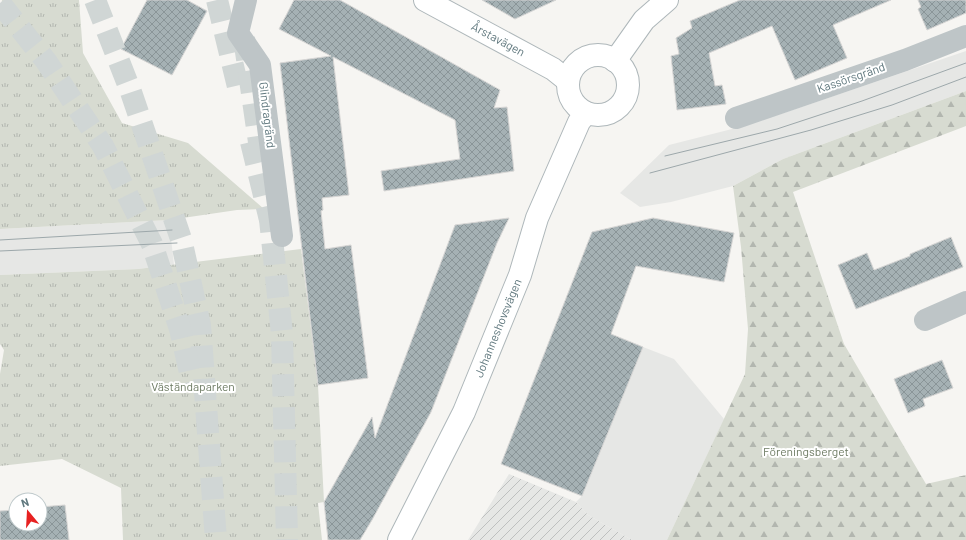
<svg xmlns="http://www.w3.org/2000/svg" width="966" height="540" font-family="Barlow,sans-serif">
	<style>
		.built { fill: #e6e7e5 }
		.industrial { fill: url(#industrial-furrows) }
		.forest { fill: url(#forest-firs) }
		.park { fill: url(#park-tufts) }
		.building { fill: url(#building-cross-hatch); stroke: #d7d6d5 }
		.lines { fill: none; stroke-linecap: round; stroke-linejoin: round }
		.highway-tunnel { stroke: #d0d6d5; stroke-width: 22; stroke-dasharray: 22 11; stroke-linecap: butt }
		.secondary-casing { stroke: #aeb7ba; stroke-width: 24 }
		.street { stroke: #bec5c7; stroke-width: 22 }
		.secondary { stroke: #fff; stroke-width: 22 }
		.tram { stroke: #9da8ab; stroke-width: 1 }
		.labels { text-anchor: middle; stroke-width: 4; stroke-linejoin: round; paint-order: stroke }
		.street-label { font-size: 12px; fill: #60787e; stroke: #fff }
		.park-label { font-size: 12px; fill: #6d7b63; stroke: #fff }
	</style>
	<defs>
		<pattern id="industrial-furrows" width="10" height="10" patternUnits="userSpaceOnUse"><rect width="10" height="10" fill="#e6e7e5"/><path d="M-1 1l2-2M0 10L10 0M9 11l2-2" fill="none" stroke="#bec0bf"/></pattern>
		<pattern id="forest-firs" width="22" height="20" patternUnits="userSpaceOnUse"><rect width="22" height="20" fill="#d7dbd1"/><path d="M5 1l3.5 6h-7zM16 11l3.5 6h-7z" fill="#b2b6af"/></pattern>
		<pattern id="park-tufts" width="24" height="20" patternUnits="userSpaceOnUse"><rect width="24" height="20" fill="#d7dbd1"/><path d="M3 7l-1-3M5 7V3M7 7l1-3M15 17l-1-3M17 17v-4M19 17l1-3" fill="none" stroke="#b2b6af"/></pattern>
		<pattern id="building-cross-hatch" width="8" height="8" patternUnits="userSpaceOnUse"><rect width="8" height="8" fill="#a5b1b4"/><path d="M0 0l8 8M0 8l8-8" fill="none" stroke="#8a9598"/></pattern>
	</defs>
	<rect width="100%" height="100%" fill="#f6f5f2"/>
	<g class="built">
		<path d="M 966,51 L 966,91 L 783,159 L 733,186 L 671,202 L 640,207 L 620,193 L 669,145 L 732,129 L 787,112 Z"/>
		<path d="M 169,220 L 174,265 L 138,269 L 0,275 L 0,229 Z"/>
		<path d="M 643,347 L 674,359 L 724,419 L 667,540 L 632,540 L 588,515 L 576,502 L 582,496 Z"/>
	</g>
	<path class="industrial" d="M 509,474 L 576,502 L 588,515 L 632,540 L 468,540 Z"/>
	<path class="forest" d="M 966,91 L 966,126 L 793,192 L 844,344 L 926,484 L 966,475 L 966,540 L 667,540 L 745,374 L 748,329 L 741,247 L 733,186 L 783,159 Z"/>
	<g class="park">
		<path d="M 2,0 L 79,0 L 83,53 L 122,123 L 188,143 L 264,209 L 237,210 L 169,220 L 0,229 L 0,13 Z"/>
		<path d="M 301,249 L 318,385 L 324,502 L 318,503 L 322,540 L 123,540 L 121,488 L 62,459 L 0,466 L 0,374 L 4,350 L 0,344 L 0,275 L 138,269 Z"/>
	</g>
	<g class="building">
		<path d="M 147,0 L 187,0 L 207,11 L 172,75 L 121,49 Z"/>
		<path d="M 294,0 L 340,0 L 500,90 L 494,108 L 507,107 L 514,171 L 384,191 L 381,171 L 460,159 L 455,120 L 333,57 L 349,195 L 322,198 L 323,210 L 321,211 L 325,249 L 351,245 L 368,378 L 318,385 L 280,63 L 331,56 L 279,29 Z"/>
		<path d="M 482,0 L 556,0 L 515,19 Z"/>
		<path d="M 740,0 L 891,0 L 833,25 L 847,58 L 795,80 L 772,26 L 709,53 L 715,86 L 722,85 L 726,104 L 677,110 L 671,56 L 679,54 L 676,38 L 692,28 L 690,21 Z"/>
		<path d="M 918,0 L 966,0 L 966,13 L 927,30 L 918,9 L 921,7 Z"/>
		<path d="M 509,218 L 497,243 L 431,412 L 372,520 L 360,540 L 328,540 L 324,502 L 372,417 L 375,438 L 455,225 Z"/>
		<path d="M 653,218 L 734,233 L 724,282 L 636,266 L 611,334 L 643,347 L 582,496 L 501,464 L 592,232 Z"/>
		<path d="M 951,237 L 963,267 L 856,309 L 838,265 L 867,253 L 874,270 L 910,256 L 910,254 Z"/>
		<path d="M 942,360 L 953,388 L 923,399 L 925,406 L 908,413 L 894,379 Z"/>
		<path d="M 65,505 L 69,540 L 0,540 L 0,511 L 16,510 L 16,524 L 40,524 L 40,507 Z"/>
	</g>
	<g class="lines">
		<g class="highway-tunnel">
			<path d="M 95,0 L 131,92 L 181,239 L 200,325 L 216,540"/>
			<path d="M 217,0 L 239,91"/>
			<path d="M 0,3 L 46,61 L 103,146 L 152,244 L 180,329 L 194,390"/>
			<path d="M 244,38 L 261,156"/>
			<path d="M 251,142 L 270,220"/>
			<path d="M 269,210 L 282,334 L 287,540"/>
		</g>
		<defs>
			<g id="secondary">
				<path id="s1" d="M 425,0 L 553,69 L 568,81"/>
				<circle cx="598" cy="85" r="30"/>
				<path d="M 615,61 L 644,20 L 667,0"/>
				<path id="s2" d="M 399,540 L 464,412 L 520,275 L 537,218 L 579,122 L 586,113"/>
			</g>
		</defs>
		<use href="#secondary" class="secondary-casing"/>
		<g class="street">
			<path d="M 246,0 L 238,33 L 260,65 L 282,236"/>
			<path d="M 736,118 L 905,60 L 966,36"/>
			<path d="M 925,320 L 966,302"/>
		</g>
		<use href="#secondary" class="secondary"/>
		<g class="tram">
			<path d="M 665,156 L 777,129 L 862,101 L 966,63"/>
			<path d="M 650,173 L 811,130 L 892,105 L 966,77"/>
			<path d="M 0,240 L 172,230"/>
			<path d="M 0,251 L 177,243"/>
		</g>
	</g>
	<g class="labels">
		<g class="street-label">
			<text dy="4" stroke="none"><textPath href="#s1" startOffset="83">Årstavägen</textPath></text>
			<text transform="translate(851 78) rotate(-19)" y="4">Kassörsgränd</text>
			<text transform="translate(267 115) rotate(83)" y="4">Glindragränd</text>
			<text dy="4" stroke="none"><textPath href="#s2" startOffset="234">Johanneshovsvägen</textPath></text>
		</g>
		<g class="park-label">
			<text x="193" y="391">Väständaparken</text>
			<text x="806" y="456">Föreningsberget</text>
		</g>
	</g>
	<g transform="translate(28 512) rotate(342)"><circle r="19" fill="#ffffff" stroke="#bfc9cb"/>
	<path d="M0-3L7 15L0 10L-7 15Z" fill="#e72121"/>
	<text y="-6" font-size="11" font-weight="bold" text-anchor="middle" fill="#60787e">N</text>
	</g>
</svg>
